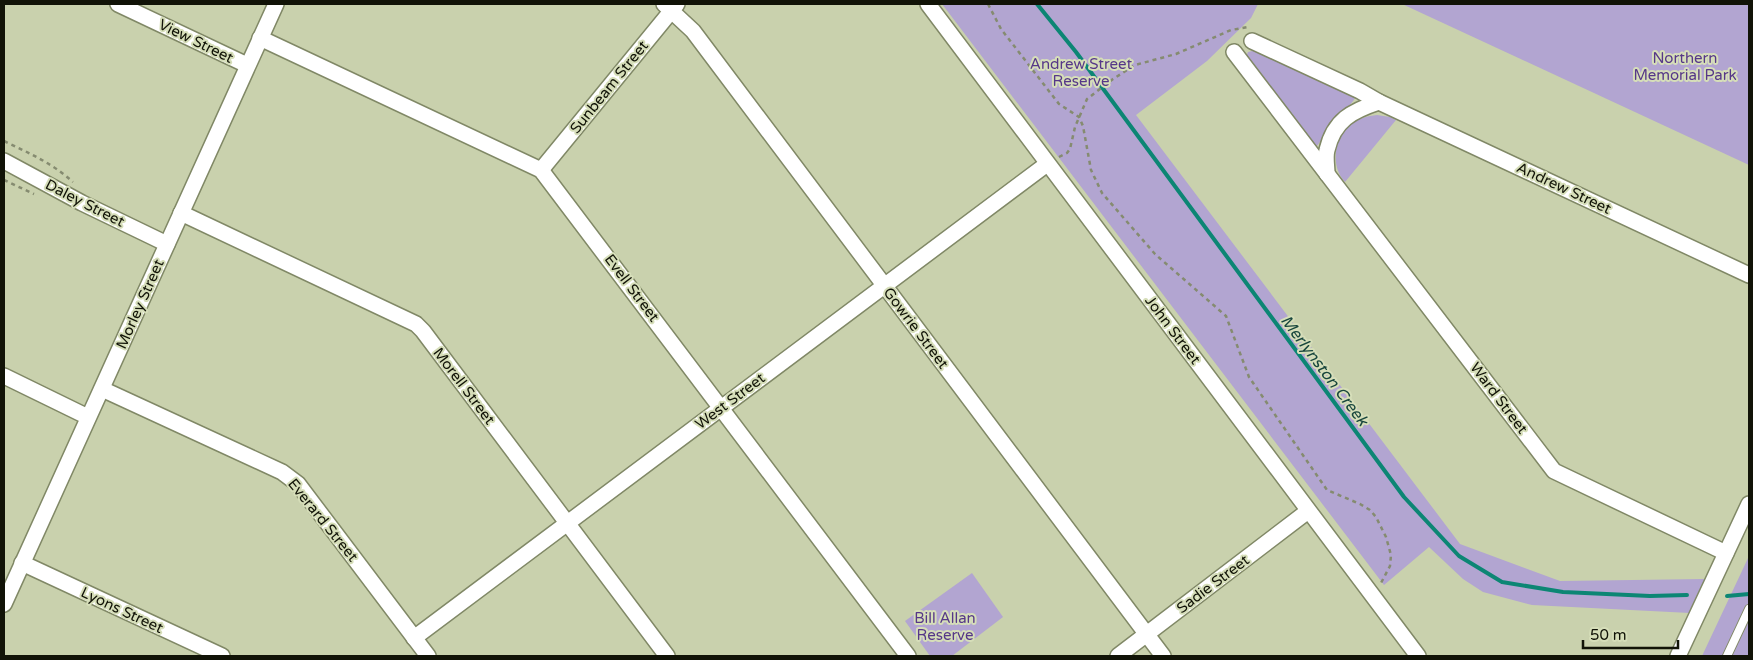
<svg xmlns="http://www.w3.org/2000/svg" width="1753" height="660" font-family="'Varela Round',sans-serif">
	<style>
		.green { fill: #b2a5d1 }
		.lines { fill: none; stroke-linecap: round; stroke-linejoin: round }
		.stream { stroke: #0c8674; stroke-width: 4 }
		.lane-casing { stroke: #808866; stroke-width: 10 }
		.street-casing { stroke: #808866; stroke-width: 18 }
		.path { stroke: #858b70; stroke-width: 2.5; stroke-dasharray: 4 4; stroke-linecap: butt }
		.lane { stroke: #fff; stroke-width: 8 }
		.street { stroke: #fff; stroke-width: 15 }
		.labels { text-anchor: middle; stroke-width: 4; stroke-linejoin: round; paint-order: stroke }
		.street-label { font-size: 15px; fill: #111307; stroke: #d6deb9 }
		.park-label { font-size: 15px; fill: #563788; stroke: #d6deb9 }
		.water-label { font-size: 16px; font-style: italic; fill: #18463d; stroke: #d6deb9 }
	</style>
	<rect width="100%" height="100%" fill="#c9d1ad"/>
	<g class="green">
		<path d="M 942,4 L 1258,4 L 1251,18 L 1207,61 L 1136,115 L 1460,544 L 1560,581 L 1705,579 L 1690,613 L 1532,605 L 1483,592 L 1463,579 L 1429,547 L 1384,585 Z"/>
		<path d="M 1402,4 L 1749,4 L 1749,165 Z"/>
		<path d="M 1257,50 L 1350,93 L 1355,98 C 1351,107 1340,110 1334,118 C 1326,126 1324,138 1317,146 L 1311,144 L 1246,57 L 1248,52 Z"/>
		<path d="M 1377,115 L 1390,117 L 1396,120 L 1345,182 C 1330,166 1334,137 1351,124 C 1358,118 1368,116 1377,115 Z"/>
		<path d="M 1749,556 L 1749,656 L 1702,656 Z"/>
		<path d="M 972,573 L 1003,617 L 952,656 L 930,656 L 905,621 Z"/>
	</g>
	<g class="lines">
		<g class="stream">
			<path d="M 1037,4 L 1076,52 L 1404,497 L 1459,556 L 1502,582 L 1563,592 L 1650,596 L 1687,595"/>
			<path d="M 1727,596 L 1749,594"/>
		</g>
		<defs>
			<path id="lane" d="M 1727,656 L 1749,609"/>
			<g id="street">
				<path d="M 118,4 L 247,65"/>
				<path d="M 664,4 L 693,31 L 1163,656"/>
				<path d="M 928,4 L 1418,656"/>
				<path d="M 260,38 L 541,170 L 908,656"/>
				<path d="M 1252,41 L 1360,91 L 1379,102 L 1749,275"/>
				<path d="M 1234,52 L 1554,471 L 1726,553"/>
				<path d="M 4,161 L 82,203 L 167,244"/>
				<path d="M 541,170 L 677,4"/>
				<path d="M 1327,174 C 1327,166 1325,157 1327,150 C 1334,120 1352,111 1379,102"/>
				<path d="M 181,213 L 416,324 L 423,331 L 667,656"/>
				<path d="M 4,376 L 88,417"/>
				<path d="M 102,389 L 282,472 L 298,484 L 428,656"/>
				<path d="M 22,563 L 222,656"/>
				<path d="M 4,604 L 276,4"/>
				<path d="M 414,638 L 1047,164"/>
				<path d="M 1118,656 L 1308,511"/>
				<path d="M 1678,656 L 1749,504"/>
			</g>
		</defs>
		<use href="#lane" class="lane-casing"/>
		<use href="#street" class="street-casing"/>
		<g class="path">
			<path d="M 988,4 L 1001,29 L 1059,104 L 1079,117 L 1083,126 L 1091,170 L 1102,193 L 1155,254 L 1226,316 L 1249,377 L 1327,490 L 1360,504 L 1370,510 L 1376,517 L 1386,537 L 1391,555 L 1390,566 L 1381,583"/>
			<path d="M 4,141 C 29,153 52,163 73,182"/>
			<path d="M 1059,157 L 1067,153 L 1070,149 L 1075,127 L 1087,99 L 1113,79 L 1135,65 L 1176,54 L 1231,30 L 1248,27"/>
			<path d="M 4,180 L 34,194"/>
		</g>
		<use href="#lane" class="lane"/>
		<use href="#street" class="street"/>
	</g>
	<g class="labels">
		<g class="street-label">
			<text transform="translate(196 41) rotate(26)" y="5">View Street</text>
			<text transform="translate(609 87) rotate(-51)" y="5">Sunbeam Street</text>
			<text transform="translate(1564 188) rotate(25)" y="5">Andrew Street</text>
			<text transform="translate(85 203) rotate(27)" y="5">Daley Street</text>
			<text transform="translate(632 288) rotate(53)" y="5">Evell Street</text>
			<text transform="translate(140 304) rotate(-66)" y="5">Morley Street</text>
			<text transform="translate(916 328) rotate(53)" y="5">Gowrie Street</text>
			<text transform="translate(1173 330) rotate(53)" y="5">John Street</text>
			<text transform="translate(464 386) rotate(53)" y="5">Morell Street</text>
			<text transform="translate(1499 398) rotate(53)" y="5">Ward Street</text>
			<text transform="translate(730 401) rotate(-37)" y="5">West Street</text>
			<text transform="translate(323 520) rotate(51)" y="5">Everard Street</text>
			<text transform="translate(1213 584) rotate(-37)" y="5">Sadie Street</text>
			<text transform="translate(122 610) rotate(25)" y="5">Lyons Street</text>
		</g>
		<g class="park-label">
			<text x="1685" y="63">Northern<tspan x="1685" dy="17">Memorial Park</tspan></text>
			<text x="1081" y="69">Andrew Street<tspan x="1081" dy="17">Reserve</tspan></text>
			<text x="945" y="623">Bill Allan<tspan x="945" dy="17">Reserve</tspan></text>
		</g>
		<g class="water-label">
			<text transform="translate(1325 370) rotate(53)" y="6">Merlynston Creek</text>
		</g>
	</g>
	<rect width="1753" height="660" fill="none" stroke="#111307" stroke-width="10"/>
	<path d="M1583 640v8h95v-8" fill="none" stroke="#111307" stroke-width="2.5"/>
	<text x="1590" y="640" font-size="15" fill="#111307" stroke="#d6deb9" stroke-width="4" paint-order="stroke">50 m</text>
</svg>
